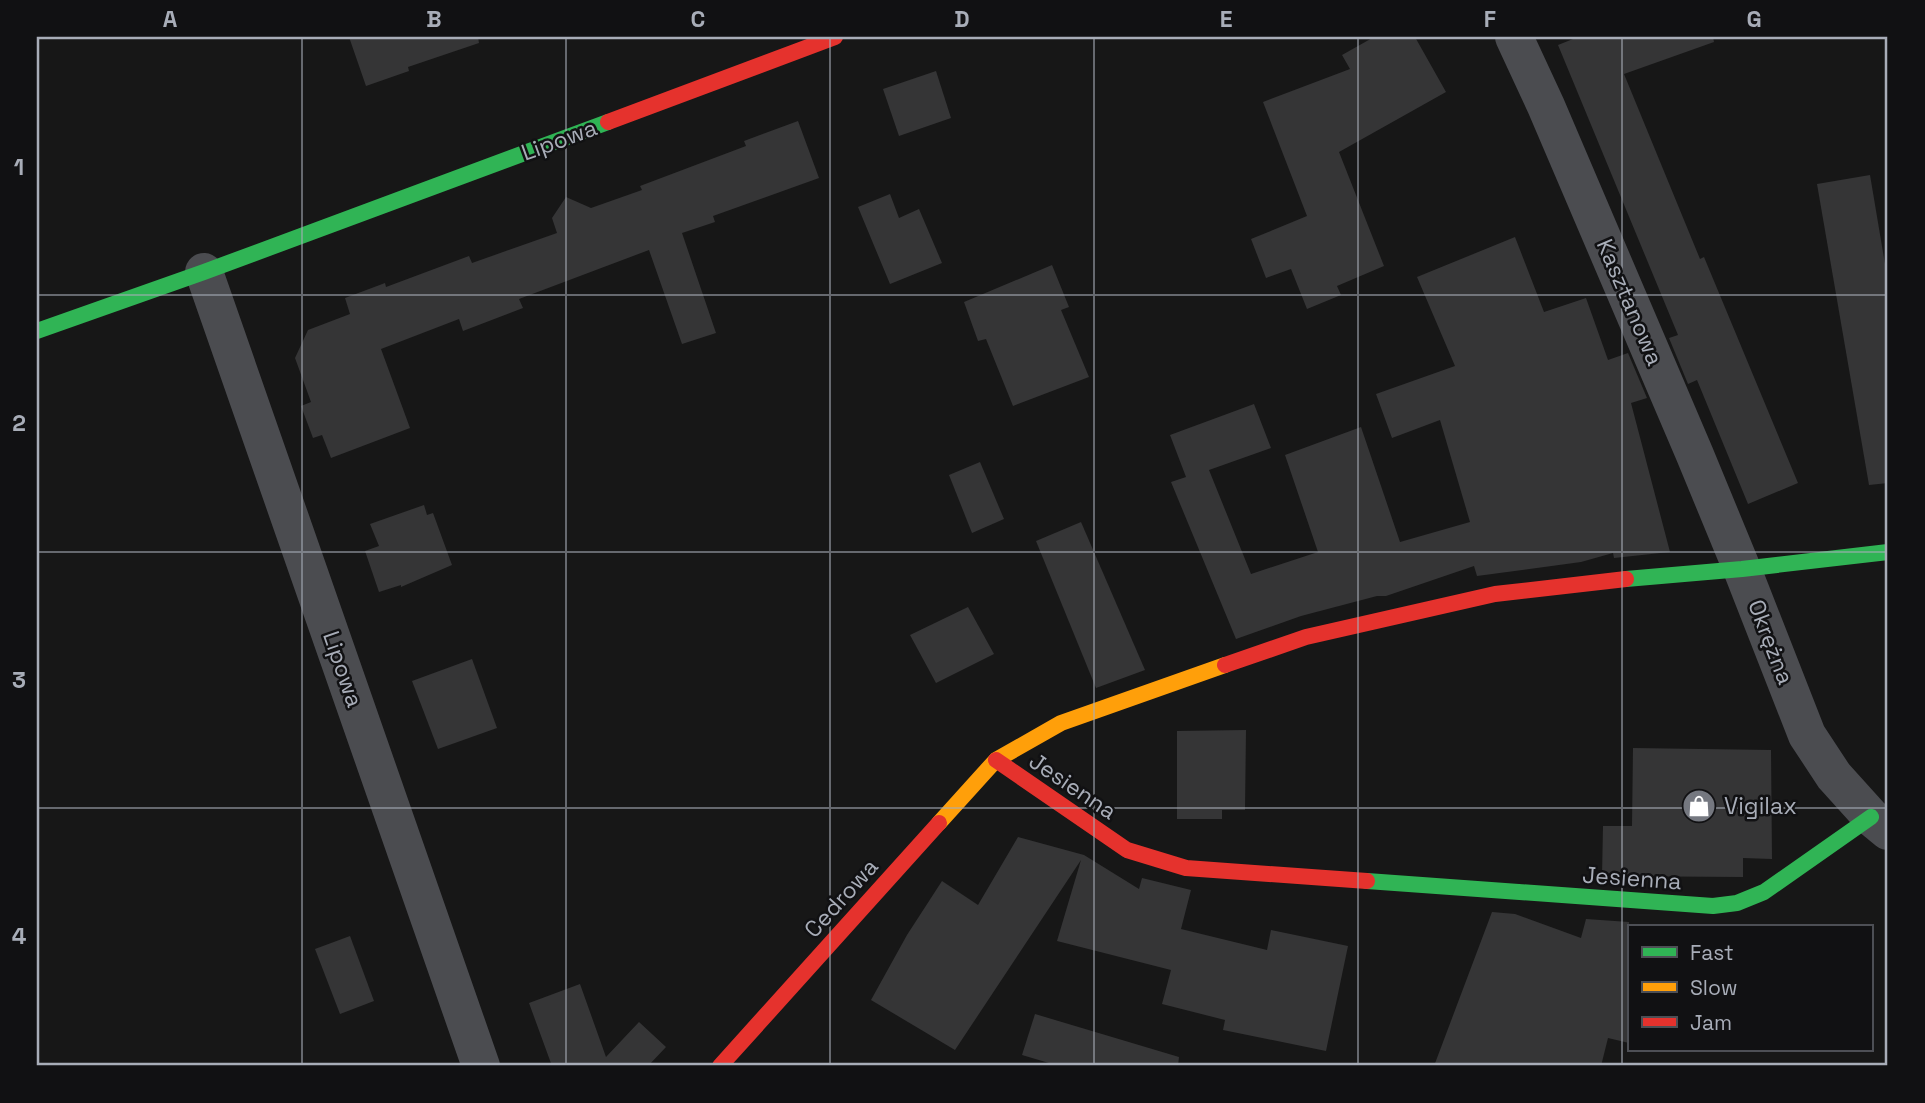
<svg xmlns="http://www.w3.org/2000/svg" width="1925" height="1103" font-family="'Space Grotesk',sans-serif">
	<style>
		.building { fill: #353536 }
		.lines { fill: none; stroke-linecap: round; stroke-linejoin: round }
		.street { stroke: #4b4c50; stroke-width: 38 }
		.fast { stroke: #30b455; stroke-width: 16 }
		.slow { stroke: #ff9f0a; stroke-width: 16 }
		.jam { stroke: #e5322d; stroke-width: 16 }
		.grid { fill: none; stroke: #a8adb8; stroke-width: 2; stroke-opacity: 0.55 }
		.labels { text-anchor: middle; stroke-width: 5; stroke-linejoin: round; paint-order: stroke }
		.street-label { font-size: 23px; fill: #a8adb8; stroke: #111113 }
		.poi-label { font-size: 23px; fill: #a8adb8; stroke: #111113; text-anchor: start }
		.neatline { fill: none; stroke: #a8adb8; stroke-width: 2.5 }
		.grid-label { font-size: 23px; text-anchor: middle; font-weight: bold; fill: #a8adb8 }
	</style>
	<rect width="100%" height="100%" fill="#171717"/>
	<g class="building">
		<path d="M 349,37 L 478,37 L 479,43 L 408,67 L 409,71 L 366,86 Z"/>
		<path d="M 1374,37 L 1415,37 L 1446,92 L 1339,152 L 1384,266 L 1337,286 L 1341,295 L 1307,309 L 1291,269 L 1266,278 L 1251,239 L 1307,216 L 1263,102 L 1350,69 L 1342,55 Z"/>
		<path d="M 1578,37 L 1713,37 L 1714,42 L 1624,74 L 1700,259 L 1704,257 L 1798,483 L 1748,504 L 1697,380 L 1688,384 L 1669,338 L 1678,335 L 1558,45 Z"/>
		<path d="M 936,71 L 951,118 L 899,136 L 883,89 Z"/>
		<path d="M 798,121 L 819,178 L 713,216 L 715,222 L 682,233 L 716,333 L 682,344 L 649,250 L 519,299 L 523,308 L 463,331 L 459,319 L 381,349 L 410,428 L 331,458 L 322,435 L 313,438 L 301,406 L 311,402 L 295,358 L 308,330 L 350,314 L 345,298 L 385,283 L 386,287 L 469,256 L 472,263 L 557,233 L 552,218 L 566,197 L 591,208 L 642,190 L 640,186 L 746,146 L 744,141 Z"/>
		<path d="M 1870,175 L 1888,282 L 1888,483 L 1869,485 L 1817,184 Z"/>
		<path d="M 890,194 L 899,218 L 919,209 L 942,263 L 890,284 L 858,207 Z"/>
		<path d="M 1515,237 L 1544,312 L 1586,298 L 1608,360 L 1628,353 L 1647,398 L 1631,403 L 1670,552 L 1614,558 L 1613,553 L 1581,562 L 1477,576 L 1474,566 L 1386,596 L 1377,596 L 1301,616 L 1236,639 L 1171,482 L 1186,477 L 1170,435 L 1254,404 L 1271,448 L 1209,470 L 1251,574 L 1318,552 L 1285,455 L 1361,427 L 1400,542 L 1470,522 L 1440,420 L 1392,438 L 1376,394 L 1455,366 L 1417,277 Z"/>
		<path d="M 1052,265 L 1069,307 L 1061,310 L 1089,377 L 1013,406 L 986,339 L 978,341 L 964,302 Z"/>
		<path d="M 980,462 L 1004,519 L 972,533 L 949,475 Z"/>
		<path d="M 424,505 L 427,515 L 433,513 L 452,565 L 401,587 L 401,585 L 379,592 L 365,551 L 379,546 L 370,524 Z"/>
		<path d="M 1081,522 L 1145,670 L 1096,688 L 1036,541 Z"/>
		<path d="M 968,607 L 994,654 L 936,683 L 910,635 Z"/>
		<path d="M 472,659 L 497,728 L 438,749 L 412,681 Z"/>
		<path d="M 1246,730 L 1245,810 L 1222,810 L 1222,819 L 1177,819 L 1177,731 Z"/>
		<path d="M 1633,748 L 1771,750 L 1772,859 L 1743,858 L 1743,877 L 1602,876 L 1603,826 L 1632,826 Z"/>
		<path d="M 1018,837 L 1084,855 L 1139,889 L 1142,878 L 1191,890 L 1181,929 L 1267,950 L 1271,930 L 1348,946 L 1326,1051 L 1223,1030 L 1225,1020 L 1162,1004 L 1171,970 L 1057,941 L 1081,860 L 955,1050 L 871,1000 L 907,935 L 942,881 L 978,905 Z"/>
		<path d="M 1492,912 L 1515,914 L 1581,938 L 1586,919 L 1629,922 L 1629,1043 L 1608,1038 L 1601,1066 L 1434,1066 Z"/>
		<path d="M 350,936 L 374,1001 L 340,1014 L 315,949 Z"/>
		<path d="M 580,984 L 606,1057 L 639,1022 L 666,1047 L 648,1066 L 552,1066 L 529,1003 Z"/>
		<path d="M 1035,1014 L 1179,1057 L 1178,1066 L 1059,1066 L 1022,1055 Z"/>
	</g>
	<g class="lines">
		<g class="street">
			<path d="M 1514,37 L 1546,106 L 1695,455 L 1742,569 L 1807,735 L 1834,776 L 1871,817 L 1888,831"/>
			<path d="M 204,272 L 481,1066"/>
		</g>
		<g class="fast">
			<path d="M 37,331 L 204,272 L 608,122"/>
			<path d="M 1626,579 L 1742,569 L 1888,552"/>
			<path d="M 1367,881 L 1713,906 L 1737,903 L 1764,892 L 1871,817"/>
		</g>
		<path class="slow" d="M 939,823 L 996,760 L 1061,723 L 1225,665"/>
		<g class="jam">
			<path d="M 608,122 L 835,37"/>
			<path d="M 1225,665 L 1306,637 L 1495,594 L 1626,579"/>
			<path d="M 996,760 L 1127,850 L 1186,868 L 1367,881"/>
			<path d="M 720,1066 L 939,823"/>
		</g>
	</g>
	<path class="grid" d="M 302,37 L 302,1066M 566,37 L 566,1066M 830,37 L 830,1066M 1094,37 L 1094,1066M 1358,37 L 1358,1066M 1622,37 L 1622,1066M 37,295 L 1888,295M 37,552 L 1888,552M 37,808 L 1888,808"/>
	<defs>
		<symbol id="shop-disc" viewBox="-11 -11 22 22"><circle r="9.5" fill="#757880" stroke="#111113"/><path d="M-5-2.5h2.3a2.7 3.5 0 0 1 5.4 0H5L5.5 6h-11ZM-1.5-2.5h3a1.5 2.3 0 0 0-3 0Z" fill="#fff"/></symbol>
	</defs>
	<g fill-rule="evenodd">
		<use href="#shop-disc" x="1680" y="787" width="38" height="38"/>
	</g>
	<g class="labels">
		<g class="street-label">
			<text transform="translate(559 140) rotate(-20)" y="8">Lipowa</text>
			<text transform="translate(1630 302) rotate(67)" y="8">Kasztanowa</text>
			<text transform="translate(1771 642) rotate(69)" y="8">Okrężna</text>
			<text transform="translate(343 669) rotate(71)" y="8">Lipowa</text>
			<text transform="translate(1073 786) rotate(34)" y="8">Jesienna</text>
			<text transform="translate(1632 878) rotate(4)" y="8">Jesienna</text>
			<text transform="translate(841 898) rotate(-48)" y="8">Cedrowa</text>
		</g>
		<g class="poi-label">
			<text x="1724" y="814">Vigilax</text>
		</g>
	</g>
	<rect width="1925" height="1103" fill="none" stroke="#111113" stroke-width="77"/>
	<rect x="1628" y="925" width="245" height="126" fill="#111113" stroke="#4d4f55" stroke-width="2"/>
	<rect x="1642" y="947" width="35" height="10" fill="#30b455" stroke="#4d4f55" stroke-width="2"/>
	<text x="1690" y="960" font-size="21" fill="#a8adb8">Fast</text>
	<rect x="1642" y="982" width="35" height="10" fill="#ff9f0a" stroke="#4d4f55" stroke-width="2"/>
	<text x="1690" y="995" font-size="21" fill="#a8adb8">Slow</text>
	<rect x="1642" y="1017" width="35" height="10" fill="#e5322d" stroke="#4d4f55" stroke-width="2"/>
	<text x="1690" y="1030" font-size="21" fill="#a8adb8">Jam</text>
	<rect x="38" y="38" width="1848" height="1026" class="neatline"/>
	<g class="grid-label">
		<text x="170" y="27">A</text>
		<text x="434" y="27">B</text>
		<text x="698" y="27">C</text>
		<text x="962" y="27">D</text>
		<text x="1226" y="27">E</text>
		<text x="1490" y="27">F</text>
		<text x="1754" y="27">G</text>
		<text x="19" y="175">1</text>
		<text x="19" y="431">2</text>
		<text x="19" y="688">3</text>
		<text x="19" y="944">4</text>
	</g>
</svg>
